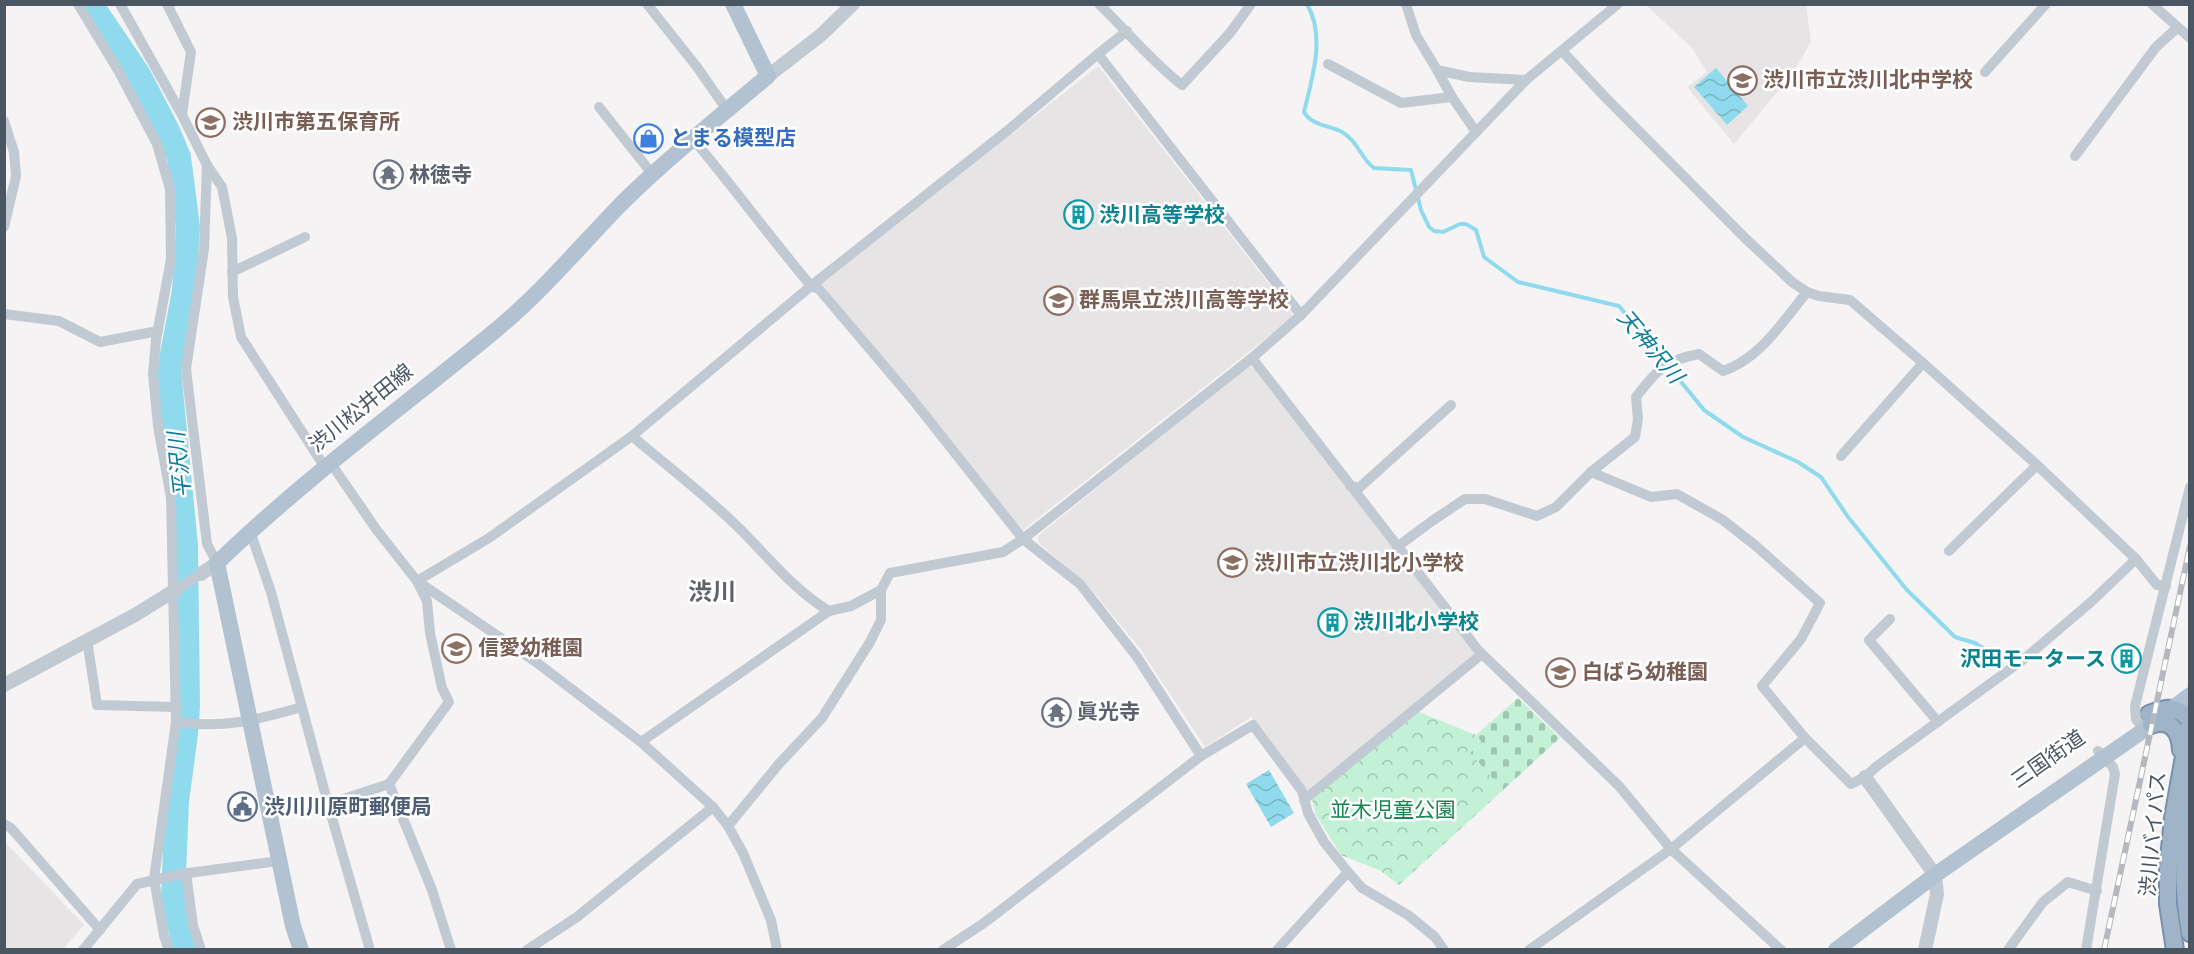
<svg xmlns="http://www.w3.org/2000/svg" width="2194" height="954" font-family="'Exo 2','Noto Sans JP',sans-serif">
	<style>
		.education { fill: #e6e4e5 }
		.cemetery { fill: url(#cemetery-stones) }
		.park { fill: url(#park-crowns) }
		.water { fill: url(#water-waves) }
		.lines { fill: none; stroke-linecap: round; stroke-linejoin: round }
		.stream { stroke: #90daee; stroke-width: 4 }
		.river { stroke: #90daee; stroke-width: 24 }
		.trunk-casing { stroke: #7690ad; stroke-width: 20 }
		.minor { stroke: #c1cad2; stroke-width: 10 }
		.tertiary { stroke: #c1cad2; stroke-width: 14 }
		.primary { stroke: #b3c2d1; stroke-width: 16 }
		.trunk { stroke: #9fb4c9; stroke-width: 16 }
		.rail-casing { stroke: #b5b8bd; stroke-width: 6 }
		.rail { stroke: #fff; stroke-width: 4; stroke-dasharray: 11; stroke-linecap: butt }
		.labels { text-anchor: middle; stroke-width: 5; stroke-linejoin: round; paint-order: stroke }
		.education-label { font-size: 21px; font-weight: bold; fill: #785e54; stroke: #fff; text-anchor: start }
		.shop-label { font-size: 21px; font-weight: bold; fill: #366cbe; stroke: #fff; text-anchor: start }
		.worship-label { font-size: 21px; font-weight: bold; fill: #5b616d; stroke: #fff; text-anchor: start }
		.culture-label { font-size: 21px; font-weight: bold; fill: #0d838f; stroke: #fff; text-anchor: start }
		.street-label { font-size: 21px; fill: #4a5661; stroke: #fff }
		.service-label { font-size: 21px; font-weight: bold; fill: #4e5e75; stroke: #fff; text-anchor: start }
		.park-label { font-size: 21px; fill: #17864f; stroke: #fff }
		.water-label { font-size: 22px; font-style: italic; fill: #0c7c9b; stroke: #fff }
		.quarter-label { font-size: 24px; font-weight: bold; fill: #5f6368; stroke: #fff }
	</style>
	<defs>
		<pattern id="cemetery-stones" width="16" height="16" patternUnits="userSpaceOnUse" patternTransform="scale(1.5)"><rect width="16" height="16" fill="#c3f1d5"/><path d="M2 7V4a2 2 0 0 1 4 0v3zM10 15v-3a2 2 0 0 1 4 0v3z" fill="#a0c6b0"/></pattern>
		<pattern id="park-crowns" width="20" height="18" patternUnits="userSpaceOnUse" patternTransform="scale(1.5)"><rect width="20" height="18" fill="#c3f1d5"/><path d="M2 6a3 3 0 1 1 6 0M12 15a3 3 0 1 1 6 0" fill="none" stroke="#a0c6b0"/></pattern>
		<pattern id="water-waves" width="16" height="10" patternUnits="userSpaceOnUse" patternTransform="scale(1.5)"><rect width="16" height="10" fill="#90daee"/><path d="M0 5q4-4 8 0t8 0" fill="none" stroke="#78b4c4"/></pattern>
	</defs>
	<rect width="100%" height="100%" fill="#f5f3f3"/>
	<g class="education">
		<path d="M 1646,5 L 1806,5 L 1811,42 L 1793,73 L 1734,144 L 1687,87 L 1707,72 L 1692,48 Z"/>
		<path d="M 1098,66 L 1294,316 L 1023,530 L 822,284 Z"/>
		<path d="M 1247,366 L 1253,368 L 1476,655 L 1308,793 L 1263,729 L 1251,717 L 1205,747 L 1139,647 L 1086,583 L 1039,543 L 1038,536 Z"/>
		<path d="M 4,841 L 84,925 L 63,949 L 5,949 Z"/>
	</g>
	<path class="cemetery" d="M 1518,698 L 1560,738 L 1503,790 L 1470,753 L 1481,741 L 1476,735 Z"/>
	<path class="park" d="M 1419,712 L 1476,735 L 1481,741 L 1470,753 L 1503,790 L 1399,885 L 1381,871 L 1341,855 L 1316,815 L 1312,799 Z"/>
	<g class="water">
		<path d="M 1716,68 L 1748,106 L 1727,125 L 1694,87 Z"/>
		<path d="M 1269,770 L 1294,813 L 1271,827 L 1246,784 Z"/>
	</g>
	<g class="lines">
		<path class="stream" d="M 1307,4 C 1326,37 1312,78 1304,112 C 1312,126 1329,125 1342,132 C 1358,141 1361,159 1374,168 L 1411,170 L 1421,210 L 1429,227 L 1434,231 L 1443,232 L 1460,224 L 1466,224 L 1476,230 L 1484,257 L 1518,282 L 1619,306 L 1704,410 L 1743,437 L 1798,462 L 1821,477 L 1848,517 L 1907,590 L 1955,637 L 1975,643 L 1993,655"/>
		<path class="river" d="M 91,4 L 139,75 L 168,131 L 179,157 L 188,227 L 184,291 L 169,370 L 186,546 L 188,706 L 186,734 L 177,801 L 173,898 L 185,950"/>
		<defs>
			<g id="trunk">
				<path d="M 2149,714 C 2167,707 2176,705 2190,720"/>
				<path d="M 2151,725 C 2171,718 2180,731 2181,750"/>
				<path d="M 2190,788 C 2182,836 2182,885 2190,933"/>
				<path d="M 2175,950 L 2168,904 L 2168,869 L 2173,818 L 2190,723"/>
			</g>
		</defs>
		<use href="#trunk" class="trunk-casing"/>
		<g class="minor">
			<path d="M 78,4 L 119,72 L 157,144 L 170,189 L 171,259 L 156,340 L 153,374 L 158,426 L 171,498 L 176,722 L 154,879 L 164,936 L 169,950"/>
			<path d="M 120,4 L 182,115 L 207,165 L 222,187 L 232,238 L 233,297 L 241,337 L 324,466"/>
			<path d="M 167,4 L 191,52 L 182,114"/>
			<path d="M 647,4 L 697,67 L 727,110"/>
			<path d="M 1099,4 C 1127,31 1151,61 1182,85 L 1230,33 L 1251,4"/>
			<path d="M 1406,4 L 1416,35 L 1437,70 L 1469,77 L 1526,80"/>
			<path d="M 2152,4 L 2190,38"/>
			<path d="M 1563,52 L 1606,98 L 1745,238 L 1792,282 L 1807,292 L 1819,296 L 1850,300 L 1923,363 L 2037,465 L 2136,559 L 2157,585 L 2166,586"/>
			<path d="M 1098,54 L 1301,315"/>
			<path d="M 1328,64 L 1401,103 L 1452,97"/>
			<path d="M 1437,70 L 1452,97 L 1476,132"/>
			<path d="M 1985,72 L 2046,4"/>
			<path d="M 599,107 L 653,175"/>
			<path d="M 4,121 L 14,152 L 16,176 L 4,227"/>
			<path d="M 693,139 C 734,188 771,238 811,286 L 819,289 L 913,400 L 1023,539 L 1080,584 L 1137,657 L 1201,756"/>
			<path d="M 2075,156 L 2156,47 L 2177,28"/>
			<path d="M 207,165 L 204,249 L 186,369 L 207,544 L 217,563"/>
			<path d="M 232,272 L 305,237"/>
			<path d="M 4,314 L 59,321 L 100,342 L 158,331"/>
			<path d="M 1252,358 L 1478,650 L 1619,786 L 1671,849 L 1781,950"/>
			<path d="M 632,436 C 668,467 707,496 741,530 C 768,557 795,591 829,611 L 851,606 L 881,590"/>
			<path d="M 1841,456 L 1923,363"/>
			<path d="M 330,462 L 376,529 L 417,581 L 536,662 L 641,742 L 713,807 L 728,826 L 743,853 L 771,920 L 777,950"/>
			<path d="M 1591,472 L 1635,437 L 1638,419 L 1636,397 C 1656,371 1665,360 1699,354 L 1723,371 C 1760,359 1783,321 1807,292"/>
			<path d="M 1350,486 L 1359,488 L 1451,405"/>
			<path d="M 250,531 L 271,592 L 328,804 L 370,950"/>
			<path d="M 1397,547 L 1432,521 L 1465,499 L 1485,499 L 1537,516 L 1556,507 L 1591,472 L 1651,497 L 1677,494 L 1723,520 L 1756,546 L 1820,603 L 1801,639 L 1762,686 L 1805,738 L 1851,784 L 1865,777 L 1877,766 L 2024,659 L 2091,602 L 2136,559"/>
			<path d="M 1949,551 L 2037,465"/>
			<path d="M 177,589 L 201,574"/>
			<path d="M 1890,619 L 1869,640 L 1938,722"/>
			<path d="M 87,640 L 97,705 L 176,707"/>
			<path d="M 176,722 C 224,729 256,720 302,707"/>
			<path d="M 2144,730 L 2136,719 L 2135,706 L 2190,487"/>
			<path d="M 641,742 L 829,611"/>
			<path d="M 389,784 L 432,890 L 451,950"/>
			<path d="M 1304,800 L 1482,654"/>
			<path d="M 328,804 L 389,784 L 449,702 L 442,688 L 430,633 L 427,601 L 417,581 L 489,538 L 632,436 L 811,286 L 1007,131 L 1098,54 L 1127,31"/>
			<path d="M 4,824 L 11,828 L 100,930"/>
			<path d="M 728,826 L 778,765 L 822,718 L 870,642 L 881,620 L 881,590 L 890,573 L 1003,552 L 1023,539 L 1252,358 L 1301,315 L 1526,80 L 1618,4"/>
			<path d="M 186,873 L 193,925 L 201,950"/>
			<path d="M 83,950 L 137,884 L 181,874 L 279,861"/>
			<path d="M 527,950 L 577,917 L 713,807"/>
			<path d="M 943,950 L 984,923 L 1201,756 L 1253,725 L 1302,791 L 1308,813 L 1324,842 L 1348,872 L 1362,888 L 1408,915 L 1435,937 L 1444,950"/>
			<path d="M 1277,950 L 1348,872"/>
			<path d="M 1529,950 L 1671,849 L 1805,738"/>
			<path d="M 2008,950 L 2043,902 L 2068,882 L 2097,891"/>
			<path d="M 2086,950 L 2115,774 L 2113,767 L 2098,751"/>
		</g>
		<g class="tertiary">
			<path d="M 768,76 L 821,35 L 853,4"/>
			<path d="M 201,574 L 217,563"/>
			<path d="M 4,685 L 135,615 L 177,589"/>
			<path d="M 1865,777 L 1935,875 L 1937,894 L 1925,950"/>
		</g>
		<g class="primary">
			<path d="M 301,950 L 293,926 L 217,563 C 305,478 403,407 496,330 C 543,291 581,245 624,201 C 669,157 719,117 768,76 L 733,4"/>
			<path d="M 1836,950 L 1935,875 L 2144,730 L 2190,695"/>
		</g>
		<use href="#trunk" class="trunk"/>
		<defs>
			<path id="rail" d="M 2104,950 L 2190,546"/>
		</defs>
		<use href="#rail" class="rail-casing"/>
		<use href="#rail" class="rail"/>
	</g>
	<defs>
		<symbol id="school-ring" viewBox="-11 -11 22 22"><circle r="9.5" fill="#fff" stroke="#8d6e63" stroke-width="1.5"/><path d="M0-5L7-2L0 1L-7-2ZM-4 1L0 2.5L4 1V4Q0 6-4 4Z" fill="#8d6e63"/></symbol>
		<symbol id="shop-ring" viewBox="-11 -11 22 22"><circle r="9.5" fill="#fff" stroke="#3f7fe0" stroke-width="1.5"/><path d="M-5-2.5h2.3a2.7 3.5 0 0 1 5.4 0H5L5.5 6h-11ZM-1.5-2.5h3a1.5 2.3 0 0 0-3 0Z" fill="#3f7fe0"/></symbol>
		<symbol id="temple-ring" viewBox="-11 -11 22 22"><circle r="9.5" fill="#fff" stroke="#6b7280" stroke-width="1.5"/><path d="M0-6L5-2H3V0L6.5 2.5H4V6H1.5V3h-3V6H-4V2.5H-6.5L-3 0V-2H-5Z" fill="#6b7280"/></symbol>
		<symbol id="building-ring" viewBox="-11 -11 22 22"><circle r="9.5" fill="#fff" stroke="#0f9aa8" stroke-width="1.5"/><path d="M-4-6H4V6H1V3H-1V6H-4ZM-2.5-4.3h1.7v1.8h-1.7ZM.8-4.3h1.7v1.8H.8ZM-2.5-1h1.7V.8h-1.7ZM.8-1h1.7V.8H.8Z" fill="#0f9aa8"/></symbol>
		<symbol id="civic-ring" viewBox="-11 -11 22 22"><circle r="9.5" fill="#fff" stroke="#5c6f8a" stroke-width="1.5"/><path d="M-.6-6.5H3V-4.5H.6V-3L4-1V1h2V6H-6V1h2V-1L-.6-3ZM-1.2 2.5V6h2.4V2.5Z" fill="#5c6f8a"/></symbol>
	</defs>
	<g fill-rule="evenodd">
		<use href="#school-ring" x="1726" y="64" width="33" height="33"/>
		<use href="#school-ring" x="194" y="106" width="33" height="33"/>
		<use href="#shop-ring" x="632" y="122" width="33" height="33"/>
		<use href="#temple-ring" x="372" y="158" width="33" height="33"/>
		<use href="#building-ring" x="1062" y="198" width="33" height="33"/>
		<use href="#school-ring" x="1042" y="284" width="33" height="33"/>
		<use href="#school-ring" x="1216" y="546" width="33" height="33"/>
		<use href="#building-ring" x="1316" y="606" width="33" height="33"/>
		<use href="#school-ring" x="440" y="632" width="33" height="33"/>
		<use href="#building-ring" x="2110" y="642" width="33" height="33"/>
		<use href="#school-ring" x="1544" y="656" width="33" height="33"/>
		<use href="#temple-ring" x="1040" y="696" width="33" height="33"/>
		<use href="#civic-ring" x="226" y="790" width="33" height="33"/>
	</g>
	<g class="labels">
		<g class="education-label">
			<text x="1763" y="87">渋川市立渋川北中学校</text>
			<text x="232" y="129">渋川市第五保育所</text>
			<text x="1079" y="307">群馬県立渋川高等学校</text>
			<text x="1254" y="570">渋川市立渋川北小学校</text>
			<text x="478" y="655">信愛幼稚園</text>
			<text x="1582" y="679">白ばら幼稚園</text>
		</g>
		<g class="shop-label">
			<text x="670" y="145">とまる模型店</text>
		</g>
		<g class="worship-label">
			<text x="409" y="182">林徳寺</text>
			<text x="1077" y="719">眞光寺</text>
		</g>
		<g class="culture-label">
			<text x="1099" y="222">渋川高等学校</text>
			<text x="1353" y="629">渋川北小学校</text>
			<text x="2106" y="666" text-anchor="end">沢田モータース</text>
		</g>
		<g class="street-label">
			<text transform="translate(361 408) rotate(-39)" y="7">渋川松井田線</text>
			<text transform="translate(2048 759) rotate(-35)" y="7">三国街道</text>
			<text transform="translate(2153 834) rotate(-85)" y="7">渋川バイパス</text>
		</g>
		<g class="service-label">
			<text x="264" y="814">渋川川原町郵便局</text>
		</g>
		<g class="park-label">
			<text x="1393" y="817">並木児童公園</text>
		</g>
		<g class="water-label">
			<text transform="translate(1651 346) rotate(50)" y="8">天神沢川</text>
			<text transform="translate(179 465) rotate(-96)" y="8">平沢川</text>
		</g>
		<g class="quarter-label">
			<text x="712" y="600">渋川</text>
		</g>
	</g>
	<rect width="2194" height="954" fill="none" stroke="#4a5661" stroke-width="12"/>
</svg>
